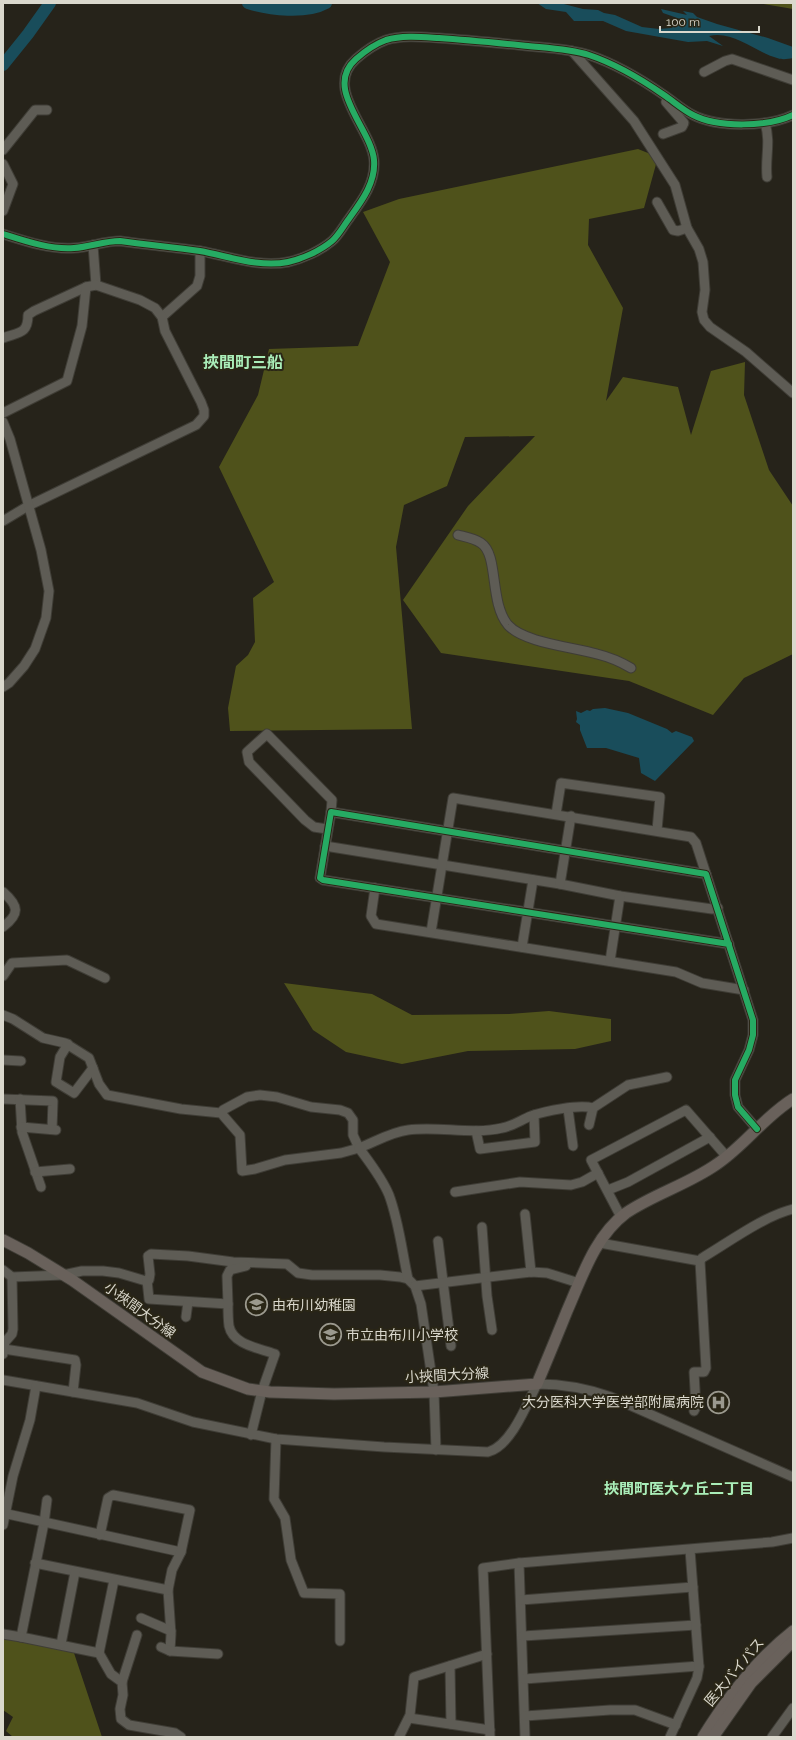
<svg xmlns="http://www.w3.org/2000/svg" width="796" height="1740" font-family="Raleway,'Noto Sans JP',sans-serif">
	<style>
		.forest { fill: #4f521b }
		.water { fill: #194d5b }
		.lines { fill: none; stroke-linecap: round; stroke-linejoin: round }
		.river { stroke: #194d5b; stroke-width: 12 }
		.minor-casing { stroke: #3f3d36; stroke-width: 11 }
		.major-casing { stroke: #3f3d36; stroke-width: 13 }
		.minor { stroke: #5e5c55; stroke-width: 9 }
		.major { stroke: #69615b; stroke-width: 11 }
		.cycleway-casing { stroke: #2a2616; stroke-width: 8 }
		.cycleway { stroke: #26ab63; stroke-width: 6 }
		.labels { text-anchor: middle; stroke-width: 4; stroke-linejoin: round; paint-order: stroke }
		.poi-label { font-size: 14px; fill: #dad8cd; stroke: #2a2616; text-anchor: start }
		.street-label { font-size: 14px; fill: #dad8cd; stroke: #2a2616 }
		.neighbourhood-label { font-size: 15px; font-weight: bold; fill: #aaeeb9; stroke: #2a2616 }
		.quarter-label { font-size: 16px; font-weight: bold; fill: #aaeeb9; stroke: #2a2616 }
	</style>
	<rect width="100%" height="100%" fill="#26231a"/>
	<g class="forest">
		<path d="M 758,3 L 793,3 L 793,9 Z"/>
		<path d="M 638,149 L 658,157 L 644,208 L 589,219 L 588,245 L 623,308 L 606,401 L 623,377 L 678,387 L 691,435 L 711,371 L 745,362 L 744,395 L 769,470 L 793,506 L 793,654 L 744,678 L 713,715 L 629,681 L 441,653 L 403,600 L 468,506 L 535,436 L 465,437 L 447,486 L 404,505 L 396,547 L 412,729 L 230,731 L 228,708 L 236,666 L 248,655 L 255,642 L 253,598 L 274,582 L 219,467 L 258,395 L 269,349 L 358,346 L 390,262 L 363,212 L 399,199 Z"/>
		<path d="M 284,983 L 372,994 L 412,1015 L 509,1014 L 549,1011 L 611,1019 L 611,1041 L 575,1049 L 468,1051 L 402,1064 L 346,1052 L 313,1030 Z"/>
		<path d="M 3,1632 L 72,1647 L 102,1737 L 13,1737 L 6,1731 L 13,1717 L 3,1710 Z"/>
	</g>
	<g class="water">
		<path d="M 537,3 L 560,3 L 583,9 L 598,10 L 604,13 L 615,15 L 642,27 L 659,29 L 671,28 L 686,21 L 663,13 L 661,9 L 687,15 L 683,11 L 693,13 L 697,17 L 717,24 L 768,38 L 793,47 L 793,58 C 788,59 782,60 777,58 C 755,52 733,30 709,36 L 723,46 L 707,41 L 688,42 L 626,31 L 603,21 L 574,21 L 566,12 L 546,9 Z"/>
		<path d="M 605,708 L 628,713 L 667,729 L 672,733 L 676,731 L 692,737 L 694,741 L 655,781 L 641,773 L 639,758 L 606,748 L 587,748 L 580,730 L 580,725 L 576,722 L 577,719 L 576,711 L 581,713 L 587,710 L 590,711 L 593,709 Z"/>
	</g>
	<g class="lines">
		<g class="river">
			<path d="M 248,3 C 270,10 306,14 326,3"/>
			<path d="M 3,65 L 28,34 L 50,3"/>
		</g>
		<defs>
			<g id="minor">
				<path d="M 572,51 L 634,121 L 675,185 L 687,228 L 699,249 L 703,262 L 705,290 L 702,312 L 704,320 L 710,327 L 746,352 L 793,393"/>
				<path d="M 704,72 L 725,61 L 732,59 L 793,80"/>
				<path d="M 765,123 C 771,143 765,157 767,177"/>
				<path d="M 663,134 L 682,127 L 684,123 L 666,102 L 668,100"/>
				<path d="M 3,150 L 35,110 L 47,110"/>
				<path d="M 3,164 L 13,184 L 3,211"/>
				<path d="M 657,202 L 673,230 L 678,231 L 687,228"/>
				<path d="M 3,234 C 25,241 51,250 74,248 C 90,247 104,241 120,241 C 147,245 173,247 200,251 C 228,256 259,268 288,262 C 302,259 320,251 332,241 C 338,236 343,227 348,220 C 361,202 376,183 374,160 C 371,128 323,88 356,59 C 364,52 375,44 386,40 C 403,35 422,37 439,38 C 469,40 498,43 528,46 C 548,48 570,49 589,55 C 616,64 641,79 664,95 C 673,101 683,110 693,115 C 718,128 768,127 793,115"/>
				<path d="M 93,245 L 96,285"/>
				<path d="M 162,317 L 197,286 L 200,276 L 200,251"/>
				<path d="M 3,338 C 19,332 28,334 28,315 L 34,311 L 86,287 L 96,285 L 140,300 L 155,308 L 162,317 L 165,331 L 201,402 L 204,410 L 204,416 L 196,425 L 28,506 L 3,521"/>
				<path d="M 3,413 L 67,381 L 82,326 L 86,287"/>
				<path d="M 3,422 L 10,439 L 41,550 L 49,591 L 46,618 L 35,649 L 24,666 L 9,683 L 3,687"/>
				<path d="M 458,535 C 466,537 474,538 481,543 C 499,555 489,602 508,625 C 524,643 574,647 597,654 C 609,657 621,662 631,668"/>
				<path d="M 556,814 L 561,783 L 660,797 L 657,830"/>
				<path d="M 327,829 L 314,827 L 305,820 L 249,762 L 247,752 L 267,734 L 332,800 L 331,812"/>
				<path d="M 325,846 L 560,884 L 620,896 L 712,909 L 718,908"/>
				<path d="M 560,884 L 571,816"/>
				<path d="M 375,888 L 371,916 L 376,924 L 676,972 L 702,983 L 744,990"/>
				<path d="M 3,892 C 19,906 20,914 3,927"/>
				<path d="M 431,932 L 453,798 L 691,837 L 696,843 L 706,874"/>
				<path d="M 729,944 L 323,880 L 320,878 L 331,812 L 706,874 L 753,1020 L 753,1035 L 749,1050 L 735,1080 L 735,1095 L 738,1107 L 757,1129"/>
				<path d="M 522,947 L 533,880"/>
				<path d="M 610,961 L 620,896"/>
				<path d="M 3,976 L 12,963 L 67,960 L 105,978"/>
				<path d="M 3,1015 L 13,1019 L 43,1038 L 65,1043 L 89,1058 L 99,1084 L 107,1095 L 181,1109 L 221,1113 L 240,1135 L 242,1171 L 255,1169 L 285,1160 L 341,1153 L 359,1148 L 353,1135 L 353,1120 L 348,1113 L 340,1110 L 311,1107 L 277,1097 L 260,1095 L 247,1097 L 223,1110 L 221,1113"/>
				<path d="M 68,1044 L 60,1057 L 56,1082 L 74,1093 L 93,1068"/>
				<path d="M 3,1060 L 21,1061"/>
				<path d="M 3,1099 L 53,1101 L 52,1129"/>
				<path d="M 20,1099 L 22,1132 L 41,1187"/>
				<path d="M 568,1109 L 573,1146"/>
				<path d="M 589,1125 L 593,1108"/>
				<path d="M 21,1127 L 56,1130"/>
				<path d="M 476,1131 L 480,1149 L 535,1142 L 534,1115"/>
				<path d="M 35,1172 L 70,1169"/>
				<path d="M 608,1190 L 628,1182 L 710,1137"/>
				<path d="M 455,1192 L 520,1182 L 571,1185 L 582,1182 L 598,1173"/>
				<path d="M 525,1214 L 531,1272"/>
				<path d="M 621,1217 L 591,1160 L 686,1110 L 727,1157"/>
				<path d="M 482,1227 L 487,1296 L 492,1330"/>
				<path d="M 438,1241 L 451,1346"/>
				<path d="M 600,1243 L 700,1261"/>
				<path d="M 3,1270 L 12,1277 L 63,1275 L 82,1271 L 103,1271 L 119,1273 L 146,1281 L 149,1280 L 150,1274 L 148,1256 L 151,1254 L 188,1256 L 233,1262 L 287,1264 L 298,1273 L 312,1275 L 380,1275 L 400,1277 L 408,1279 L 415,1286 L 421,1304 L 434,1392 L 436,1450"/>
				<path d="M 408,1279 C 402,1251 399,1222 389,1195 C 382,1178 370,1163 359,1148 C 375,1142 391,1132 408,1130 C 439,1126 472,1135 502,1128 C 513,1126 521,1120 531,1116 C 545,1111 579,1104 593,1108 L 628,1085 L 667,1077"/>
				<path d="M 147,1280 L 149,1299 L 228,1304 C 228,1311 228,1319 229,1326 C 233,1345 259,1348 275,1354 L 262,1391 L 251,1435"/>
				<path d="M 415,1286 L 531,1272 L 547,1273 L 579,1283"/>
				<path d="M 228,1304 L 227,1276 L 230,1270 L 246,1266"/>
				<path d="M 186,1317 L 188,1302"/>
				<path d="M 4,1349 L 75,1360 L 76,1365 L 73,1392"/>
				<path d="M 3,1354 L 5,1342 L 12,1334 L 13,1329 L 12,1277"/>
				<path d="M 3,1380 L 137,1403 L 193,1422 L 276,1439 L 384,1447 L 488,1452 C 511,1446 527,1404 537,1384 C 563,1384 586,1388 611,1397 L 793,1477"/>
				<path d="M 694,1411 L 696,1407 L 694,1372 L 704,1372 L 706,1368 L 700,1261 L 702,1258 C 729,1242 764,1216 793,1209"/>
				<path d="M 276,1439 L 274,1499 L 285,1518 L 291,1560 L 304,1593 L 340,1594 L 340,1641"/>
				<path d="M 47,1500 L 44,1523 L 21,1637 L 99,1653 L 111,1674 L 122,1682 L 123,1695 L 120,1709 L 121,1719 L 129,1725 L 175,1733 L 181,1737"/>
				<path d="M 3,1513 L 181,1552"/>
				<path d="M 3,1525 L 13,1476 L 30,1420 L 36,1386"/>
				<path d="M 100,1535 L 108,1498 L 113,1495 L 190,1510 L 181,1552 L 172,1570 L 168,1590 L 171,1634 L 170,1651"/>
				<path d="M 35,1563 L 168,1590"/>
				<path d="M 519,1563 L 525,1737"/>
				<path d="M 521,1600 L 693,1587"/>
				<path d="M 141,1618 L 171,1631"/>
				<path d="M 3,1634 L 21,1637"/>
				<path d="M 523,1636 L 696,1625"/>
				<path d="M 61,1644 L 75,1572"/>
				<path d="M 161,1647 L 170,1651 L 218,1654"/>
				<path d="M 99,1653 L 114,1580"/>
				<path d="M 450,1666 L 451,1724"/>
				<path d="M 524,1679 L 699,1666"/>
				<path d="M 122,1682 L 137,1635"/>
				<path d="M 525,1716 L 610,1710 L 635,1710 L 676,1725"/>
				<path d="M 409,1718 L 490,1730"/>
				<path d="M 399,1737 L 410,1715 L 414,1677 L 487,1654"/>
				<path d="M 490,1737 L 483,1568 L 519,1563 L 772,1542 L 793,1538"/>
				<path d="M 670,1737 L 697,1678 L 699,1667 L 690,1550"/>
				<path d="M 772,1737 L 793,1708"/>
			</g>
			<g id="major">
				<path d="M 3,1240 L 28,1253 L 72,1280 L 202,1372 L 248,1389 L 270,1392 L 334,1394 L 434,1392 L 537,1384 C 547,1360 557,1336 567,1311 C 582,1277 595,1236 626,1213 C 654,1194 689,1184 717,1164 C 745,1145 765,1116 793,1099"/>
				<path d="M 703,1737 C 727,1698 756,1660 793,1631"/>
				<path d="M 713,1737 L 751,1683 L 793,1641"/>
			</g>
		</defs>
		<use href="#minor" class="minor-casing"/>
		<use href="#major" class="major-casing"/>
		<use href="#minor" class="minor"/>
		<use href="#major" class="major"/>
		<defs>
			<g id="cycleway">
				<path d="M 3,234 C 25,241 51,250 74,248 C 90,247 104,241 120,241 C 147,245 173,247 200,251 C 228,256 259,268 288,262 C 302,259 320,251 332,241 C 338,236 343,227 348,220 C 361,202 376,183 374,160 C 371,128 323,88 356,59 C 364,52 375,44 386,40 C 403,35 422,37 439,38 C 469,40 498,43 528,46 C 548,48 570,49 589,55 C 616,64 641,79 664,95 C 673,101 683,110 693,115 C 718,128 768,127 793,115"/>
				<path d="M 729,944 L 323,880 L 320,878 L 331,812 L 706,874 L 753,1020 L 753,1035 L 749,1050 L 735,1080 L 735,1095 L 738,1107 L 757,1129"/>
			</g>
		</defs>
		<use href="#cycleway" class="cycleway-casing"/>
		<use href="#cycleway" class="cycleway"/>
	</g>
	<defs>
		<symbol id="school-ring" viewBox="-11 -11 22 22"><circle r="9.5" fill="#2a2616" stroke="#9b998e" stroke-width="1.5"/><path d="M0-5L7-2L0 1L-7-2ZM-4 1L0 2.5L4 1V4Q0 6-4 4Z" fill="#9b998e"/></symbol>
		<symbol id="hospital-ring" viewBox="-11 -11 22 22"><circle r="9.5" fill="#2a2616" stroke="#9b998e" stroke-width="1.5"/><path d="M-5-5h3v3.5h4V-5h3V5h-3V1.5h-4V5h-3Z" fill="#9b998e"/></symbol>
	</defs>
	<g fill-rule="evenodd">
		<use href="#school-ring" x="244" y="1292" width="25" height="25"/>
		<use href="#school-ring" x="318" y="1322" width="25" height="25"/>
		<use href="#hospital-ring" x="706" y="1390" width="25" height="25"/>
	</g>
	<g class="labels">
		<g class="poi-label">
			<text x="272" y="1310">由布川幼稚園</text>
			<text x="346" y="1340">市立由布川小学校</text>
			<text x="704" y="1407" text-anchor="end">大分医科大学医学部附属病院</text>
		</g>
		<g class="street-label">
			<text transform="translate(140 1310) rotate(36)" y="5">小挾間大分線</text>
			<text transform="translate(447 1375) rotate(-3)" y="5">小挾間大分線</text>
			<text transform="translate(734 1672) rotate(-50)" y="5">医大バイパス</text>
		</g>
		<g class="neighbourhood-label">
			<text x="679" y="1494">挾間町医大ケ丘二丁目</text>
		</g>
		<g class="quarter-label">
			<text x="243" y="368">挾間町三船</text>
		</g>
	</g>
	<rect width="796" height="1740" fill="none" stroke="#dad8cd" stroke-width="8"/>
	<path d="M660 26v6h99v-6" fill="none" stroke="#dad8cd" stroke-width="2"/>
	<text x="666" y="26" font-size="12" fill="#dad8cd" stroke="#2a2616" stroke-width="3" paint-order="stroke">100 m</text>
</svg>
